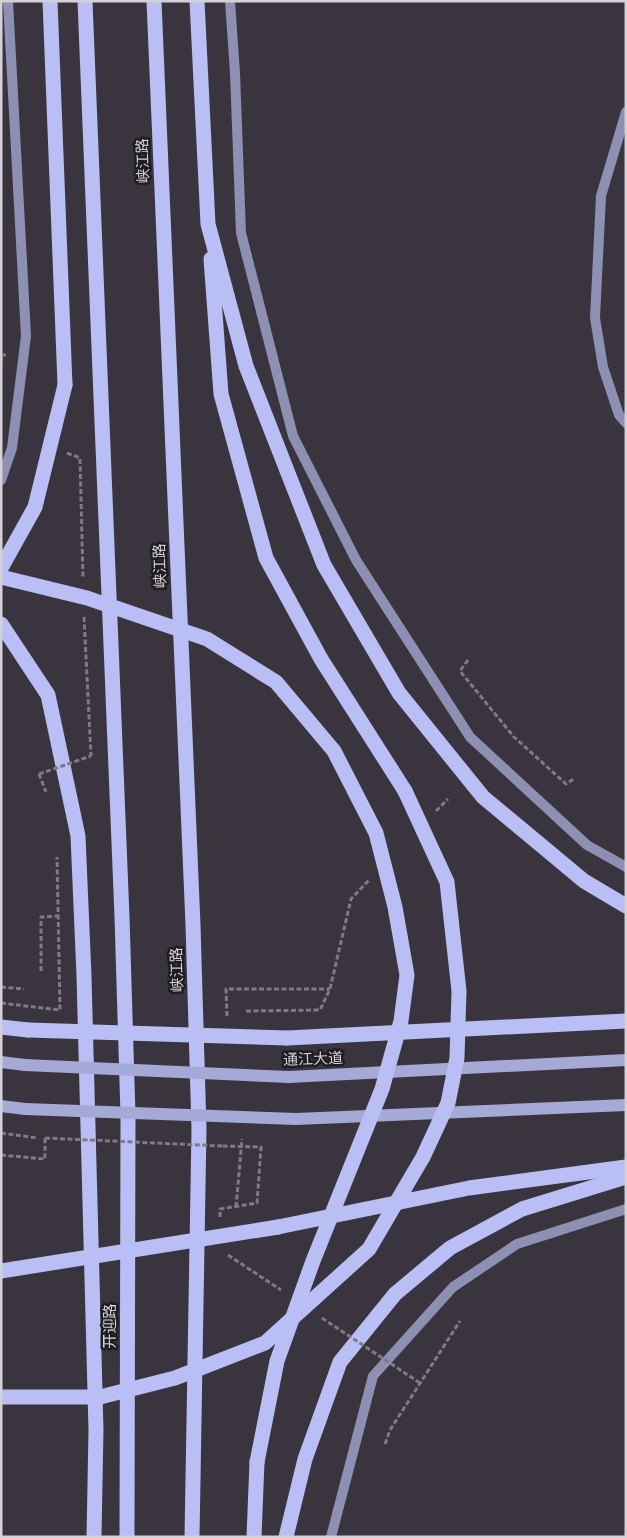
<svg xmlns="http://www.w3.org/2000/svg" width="627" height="1538" font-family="'Alegreya Sans','Noto Sans SC',sans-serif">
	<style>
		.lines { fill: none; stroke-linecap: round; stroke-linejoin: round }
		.path { stroke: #7f7a83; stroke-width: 3; stroke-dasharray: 5 2.5; stroke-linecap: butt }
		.secondary { stroke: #8d90b3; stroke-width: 10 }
		.primary { stroke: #a4a9d5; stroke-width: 12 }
		.highway { stroke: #b9bef4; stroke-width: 15 }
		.path-bridge { stroke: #7f7a83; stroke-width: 3; stroke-dasharray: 5 2.5; stroke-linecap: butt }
		.secondary-bridge { stroke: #8d90b3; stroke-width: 10 }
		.primary-bridge { stroke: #a4a9d5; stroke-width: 12 }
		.highway-bridge { stroke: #b9bef4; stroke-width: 15 }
		.labels { text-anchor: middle; stroke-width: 5; stroke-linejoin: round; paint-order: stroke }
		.street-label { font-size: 15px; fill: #d4d0d7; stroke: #1f1d22 }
	</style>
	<rect width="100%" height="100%" fill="#3a343e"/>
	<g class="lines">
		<g class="path">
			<path d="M 1,362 L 2,355 L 6,355"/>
			<path d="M 67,453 L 80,458 L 83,578"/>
			<path d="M 84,617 L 91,756"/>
			<path d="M 468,660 L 460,671 L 514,737 L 566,784 L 575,778"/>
			<path d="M 39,774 L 46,792"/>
			<path d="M 436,811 L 448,799"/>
			<path d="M 41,971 L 41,917 L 58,916"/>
			<path d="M 1,987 L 24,989"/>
			<path d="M 1,1003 L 60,1010 L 57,857"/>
			<path d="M 246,1011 L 320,1010 L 330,989 L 351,899 L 369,880"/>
			<path d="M 227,1016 L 226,989 L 330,989"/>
			<path d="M 1,1133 L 37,1138"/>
			<path d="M 1,1155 L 45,1159 L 45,1138"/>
			<path d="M 236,1207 L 242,1139"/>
			<path d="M 220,1217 L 220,1209 L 257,1203 L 261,1147 L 222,1146"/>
			<path d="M 228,1255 L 281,1290"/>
			<path d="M 385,1444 L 390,1430 L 460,1321"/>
		</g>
		<g class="secondary">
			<path d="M 8,1 L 26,336"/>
			<path d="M 230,1 L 235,73 L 241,233 L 293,436 L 356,560 L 470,737 L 587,845 L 626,867"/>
			<path d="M 626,112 L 601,196 L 595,318 L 603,367 L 619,415 L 626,423"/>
			<path d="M 331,1537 L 373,1376 L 453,1287 L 517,1244 L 626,1209"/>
		</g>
		<g class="primary">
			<path d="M 1,1062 L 25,1065"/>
			<path d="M 289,1077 L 626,1060"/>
			<path d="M 1,1106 L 25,1109"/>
			<path d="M 296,1119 L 626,1105"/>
		</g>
		<g class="highway">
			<path d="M 50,1 L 65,385"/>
			<path d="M 85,1 L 122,917 L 128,1115 L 127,1537"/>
			<path d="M 154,1 L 193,925 L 199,1129 L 192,1537"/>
			<path d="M 197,1 L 208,224 L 246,366 L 324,565 L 399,693 L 483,797 L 584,881 L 626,906"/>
			<path d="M 211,259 L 221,394 L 266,558 L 321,659 L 405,791"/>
			<path d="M 1,624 L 48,695 L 78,836 L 84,976 L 96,1430 L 94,1537"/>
			<path d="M 1,1027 L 28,1030"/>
			<path d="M 287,1038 L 626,1021"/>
			<path d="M 278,1227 L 469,1188 L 626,1167"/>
			<path d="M 254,1537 L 257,1462"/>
			<path d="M 286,1537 L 305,1459 L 340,1362 L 395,1294 L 450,1248 L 522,1209 L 626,1177"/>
		</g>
		<g class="path-bridge">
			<path d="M 39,774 L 91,756"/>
			<path d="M 45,1138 L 222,1146"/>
			<path d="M 322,1318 L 420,1383"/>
		</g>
		<path class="secondary-bridge" d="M 1,480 L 12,448 L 26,336"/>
		<g class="primary-bridge">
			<path d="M 25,1065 L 289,1077"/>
			<path d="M 25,1109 L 296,1119"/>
		</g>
		<g class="highway-bridge">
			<path d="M 1,568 L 35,507 L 65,385"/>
			<path d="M 1,577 L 87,598 L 207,639 L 276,682 L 334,751 L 376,833 L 395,907 L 407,975 L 401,1021 L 382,1089 L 313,1261 L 277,1361 L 257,1462"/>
			<path d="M 28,1030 L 287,1038"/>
			<path d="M 1,1271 L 278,1227"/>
			<path d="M 1,1397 L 100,1397 L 175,1378 L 265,1343 L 369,1249 L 423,1157 L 448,1103 L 457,1058 L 459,991 L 447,882 L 405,791"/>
		</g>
	</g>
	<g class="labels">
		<g class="street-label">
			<text transform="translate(143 161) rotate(-92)" y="5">峡江路</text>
			<text transform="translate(160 566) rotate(-92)" y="5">峡江路</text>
			<text transform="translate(177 970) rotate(-92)" y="5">峡江路</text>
			<text transform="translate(313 1059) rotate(-2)" y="5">通江大道</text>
			<text transform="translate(110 1326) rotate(-90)" y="5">开迎路</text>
		</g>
	</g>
	<rect width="627" height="1538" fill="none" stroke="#d4d0d7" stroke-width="5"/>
</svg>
